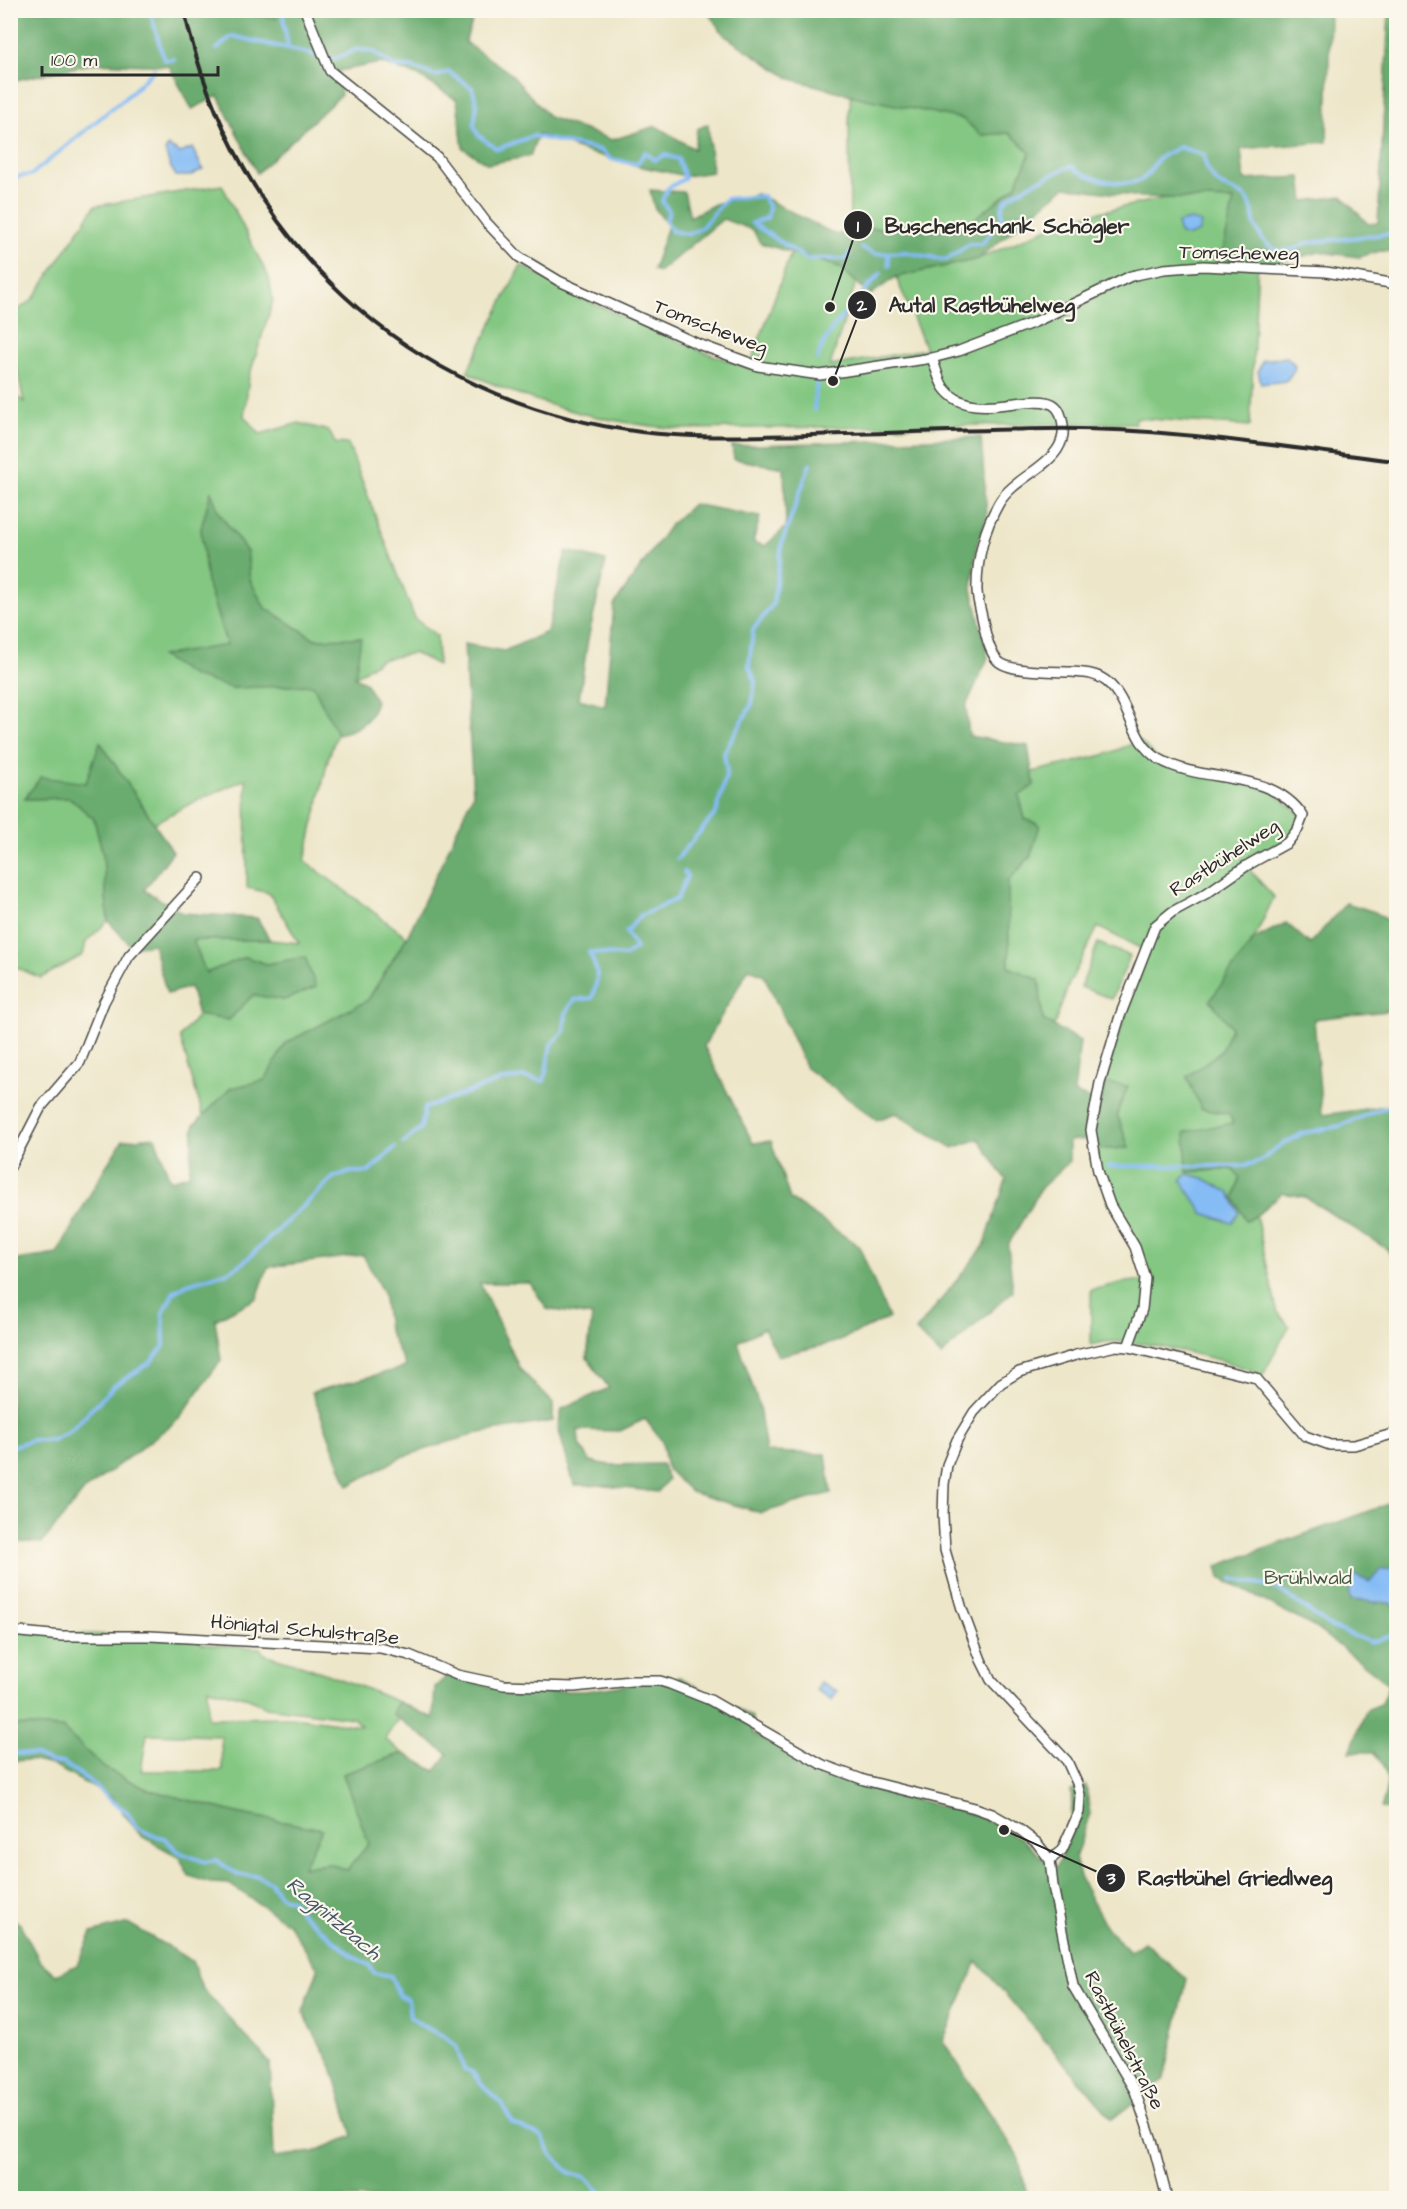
<svg xmlns="http://www.w3.org/2000/svg" width="1407" height="2209" font-family="'Architects Daughter',sans-serif">
	<style>
		.green { fill: #83c782; stroke: #577956; stroke-width: 1.5; fill-rule: evenodd }
		.forest { fill: #6aac70; stroke: #4a6c4e; stroke-width: 1.5 }
		.water { fill: #85bcf5; stroke: #587490; stroke-width: 1.5 }
		.lines { fill: none; stroke-linecap: round; stroke-linejoin: round }
		.stream { stroke: #85bcf5; stroke-width: 4 }
		.minor-casing { stroke: #484743; stroke-width: 12 }
		.minor { stroke: #fff; stroke-width: 9 }
		.rail { stroke: #2b2b2b; stroke-width: 4 }
		.labels { text-anchor: middle; stroke-width: 4.5; stroke-linejoin: round; paint-order: stroke }
		.street-label { font-size: 20px; fill: #2b2b2b; stroke: #fbf7ec }
		.park-label { font-size: 20px; fill: #455a45; stroke: #fbf7ec }
		.water-label { font-size: 21px; font-style: italic; fill: #465668; stroke: #fbf7ec }
		.leader { fill: none; stroke: #2b2b2b; stroke-width: 2 }
		.callout-dot { fill: #2b2b2b; stroke: #fbf7ec; stroke-width: 2 }
		.mark-label { font-size: 18px; text-anchor: middle; font-weight: bold; fill: #fff }
		.callout-label { font-size: 21px; text-anchor: middle; font-weight: bold; fill: #2b2b2b; stroke: #fbf7ec; stroke-width: 4.5; stroke-linejoin: round; paint-order: stroke }
	</style>
	<rect width="100%" height="100%" fill="#fbf7ec"/>
	<filter id="ink" filterUnits="userSpaceOnUse"><feTurbulence type="fractalNoise" baseFrequency=".0167" numOctaves="2"/><feDisplacementMap in="SourceGraphic" scale="12" xChannelSelector="R" yChannelSelector="G"/><feConvolveMatrix kernelMatrix="1 2 1 2 8 2 1 2 1" color-interpolation-filters="sRGB"/></filter>
	<filter id="wash" filterUnits="userSpaceOnUse"><feTurbulence type="fractalNoise" baseFrequency=".008" numOctaves="4" result="noise"/><feDisplacementMap in="SourceGraphic" scale="24" xChannelSelector="R" yChannelSelector="G"/><feGaussianBlur stdDeviation="1.35" result="paint"/><feColorMatrix in="noise" values="0 0 0 0 0 0 0 0 0 0 0 0 0 0 0 0 0 1.4 0 .05"/><feComposite in="paint" operator="in"/></filter>
	<g filter="url(#wash)">
		<rect width="100%" height="100%" fill="#ede6c9"/>
		<g class="green">
			<path d="M 248,11 L 272,11 L 277,18 L 250,15 Z"/>
			<path d="M 851,95 L 963,119 L 981,135 L 1010,133 L 1031,153 L 1015,187 L 960,230 L 857,228 L 850,230 L 849,115 Z"/>
			<path d="M 222,185 L 269,278 L 273,301 L 249,377 L 244,416 L 260,434 L 299,423 L 329,431 L 335,443 L 348,444 L 415,619 L 437,636 L 438,665 L 414,653 L 380,660 L 355,677 L 360,638 L 315,639 L 265,608 L 250,580 L 247,552 L 219,513 L 211,493 L 201,529 L 207,582 L 227,646 L 162,657 L 232,688 L 313,685 L 337,734 L 328,759 L 305,861 L 407,937 L 368,1000 L 286,1043 L 265,1080 L 231,1088 L 203,1116 L 180,1037 L 198,1015 L 229,1020 L 253,995 L 284,1000 L 305,957 L 267,964 L 245,957 L 206,973 L 192,940 L 270,940 L 299,943 L 269,893 L 247,888 L 246,779 L 198,800 L 154,823 L 100,742 L 86,783 L 25,799 L 70,798 L 94,819 L 103,854 L 108,921 L 86,942 L 83,955 L 41,978 L 15,967 L 11,963 L 10,391 L 24,402 L 11,341 L 11,315 L 33,299 L 95,206 Z"/>
			<path d="M 1165,198 L 1235,200 L 1221,259 L 1258,261 L 1250,426 L 1136,418 L 1135,423 L 680,429 C 606,423 534,405 467,372 L 521,265 L 592,303 L 699,350 L 749,368 L 791,253 L 840,267 L 856,282 L 830,366 L 926,349 L 896,277 L 978,259 L 1071,218 Z"/>
			<path d="M 1140,741 L 1157,758 L 1272,791 L 1303,816 L 1287,843 L 1246,866 L 1274,897 L 1254,939 L 1211,1000 L 1232,1027 L 1221,1051 L 1187,1077 L 1229,1114 L 1233,1123 L 1188,1172 L 1231,1169 L 1241,1177 L 1246,1219 L 1256,1216 L 1277,1311 L 1289,1326 L 1263,1375 C 1233,1361 1137,1338 1105,1342 C 1101,1342 1096,1344 1091,1345 L 1091,1290 L 1125,1282 L 1150,1280 L 1144,1257 L 1123,1213 L 1110,1205 L 1095,1158 L 1100,1149 L 1129,1148 L 1117,1114 L 1097,1101 L 1146,951 L 1098,927 L 1069,984 L 1054,1026 L 1043,1020 L 1039,980 L 1009,967 L 1008,881 L 1030,857 L 1040,825 L 1025,819 L 1019,795 L 1034,785 L 1032,772 L 1104,755 Z"/>
			<path d="M 1098,943 L 1130,956 L 1112,999 L 1081,987 Z"/>
			<path d="M 11,1631 L 197,1638 L 202,1644 L 260,1648 L 264,1654 C 310,1667 355,1683 398,1702 L 392,1714 L 398,1719 L 385,1739 L 403,1753 L 343,1774 L 369,1844 L 347,1870 L 330,1864 L 302,1867 L 321,1829 L 241,1814 L 146,1789 L 104,1768 L 62,1728 L 11,1725 ZM 208,1688 L 249,1698 L 266,1707 L 353,1718 L 361,1726 L 293,1717 L 208,1718 ZM 147,1734 L 221,1736 L 222,1771 L 141,1771 Z"/>
		</g>
		<g class="forest">
			<path d="M 248,10 L 251,15 L 276,18 L 272,11 L 476,11 L 465,42 L 510,73 L 549,117 L 612,140 L 656,126 L 694,149 L 697,129 L 708,124 L 712,172 L 686,176 L 638,166 L 584,151 L 538,134 L 530,156 L 488,164 L 463,148 L 457,100 L 419,76 L 381,63 L 338,71 L 341,95 L 257,173 L 218,96 L 192,109 L 169,66 L 96,63 L 11,81 L 10,11 Z"/>
			<path d="M 1330,10 L 1327,142 L 1241,149 L 1244,180 L 1301,177 L 1304,201 L 1342,196 L 1368,224 L 1378,223 L 1389,11 L 1396,11 L 1396,252 L 1380,251 L 1359,257 L 1320,252 L 1275,263 L 1221,259 L 1234,200 L 1142,197 L 1065,187 L 978,259 L 896,277 L 870,295 L 840,267 L 760,243 L 753,230 L 723,219 L 659,272 L 653,270 L 668,226 L 654,207 L 650,190 L 684,192 L 690,217 L 715,204 L 757,194 L 836,235 L 857,228 L 960,230 L 1015,187 L 1030,153 L 1010,133 L 981,135 L 963,119 L 866,99 L 791,79 L 725,36 L 707,11 Z"/>
			<path d="M 981,437 L 987,517 L 977,544 L 972,589 L 988,658 L 966,706 L 969,736 L 1028,746 L 1034,785 L 1019,796 L 1025,819 L 1040,825 L 1030,857 L 1008,881 L 1009,967 L 1039,980 L 1043,1020 L 1080,1041 L 1074,1093 L 1101,1103 L 1106,1083 L 1128,1086 L 1117,1114 L 1129,1148 L 1100,1149 L 1087,1139 L 1069,1141 L 1069,1162 L 1041,1188 L 1008,1245 L 1013,1291 L 941,1356 L 916,1331 L 984,1246 L 1006,1180 L 979,1139 L 953,1148 L 896,1113 L 877,1120 L 806,1068 L 764,975 L 749,968 L 704,1046 L 753,1143 L 771,1141 L 790,1199 L 859,1246 L 889,1318 L 833,1343 L 778,1356 L 764,1328 L 738,1342 L 759,1406 L 766,1452 L 826,1454 L 831,1493 L 761,1513 L 691,1492 L 667,1469 L 662,1441 L 645,1419 L 620,1431 L 578,1430 L 579,1443 L 590,1461 L 609,1465 L 662,1464 L 668,1479 L 658,1492 L 597,1485 L 574,1485 L 558,1427 L 562,1409 L 609,1388 L 587,1358 L 592,1316 L 547,1309 L 530,1283 L 480,1283 L 520,1369 L 553,1403 L 553,1421 L 474,1434 L 402,1457 L 348,1486 L 312,1392 L 406,1367 L 388,1329 L 383,1293 L 363,1255 L 268,1267 L 257,1298 L 215,1320 L 221,1360 L 179,1419 L 84,1491 L 42,1543 L 11,1541 L 11,1261 L 57,1254 L 103,1171 L 123,1140 L 155,1137 L 170,1180 L 189,1175 L 194,1125 L 231,1088 L 265,1080 L 286,1043 L 368,1000 L 407,937 L 447,852 L 473,794 L 464,644 L 504,651 L 547,632 L 566,551 L 606,561 L 588,639 L 579,699 L 605,706 L 614,605 L 670,525 L 693,504 L 760,517 L 753,542 L 765,546 L 786,527 L 784,468 L 734,459 L 732,446 Z"/>
			<path d="M 211,491 L 219,513 L 247,552 L 250,580 L 265,608 L 315,639 L 361,638 L 355,677 L 365,682 L 376,701 C 370,723 358,730 337,734 L 313,685 L 232,688 L 193,676 L 161,656 L 227,645 L 207,582 L 201,529 Z"/>
			<path d="M 100,742 L 173,852 L 144,890 L 183,913 L 257,918 L 270,940 L 193,940 L 206,973 L 245,957 L 267,964 L 305,957 L 316,987 L 284,1000 L 253,995 L 229,1020 L 198,1015 L 190,987 L 167,994 L 153,944 L 132,947 L 108,921 L 103,854 L 94,819 L 70,798 L 24,799 L 41,777 L 86,783 Z"/>
			<path d="M 1346,903 L 1375,912 L 1396,926 L 1396,1010 L 1314,1019 L 1322,1115 L 1387,1106 L 1396,1107 L 1396,1264 L 1387,1249 L 1305,1197 L 1282,1193 L 1256,1216 L 1246,1220 L 1234,1198 L 1240,1177 L 1231,1169 L 1187,1172 L 1185,1132 L 1233,1123 L 1229,1114 L 1201,1109 L 1187,1077 L 1221,1051 L 1231,1027 L 1210,1000 L 1254,939 L 1286,923 L 1310,944 Z"/>
			<path d="M 1396,1501 L 1396,1569 L 1395,1568 L 1370,1582 L 1351,1600 L 1391,1603 L 1396,1607 L 1396,1811 L 1381,1808 C 1389,1786 1392,1769 1373,1752 L 1350,1752 L 1366,1710 L 1381,1704 L 1389,1684 L 1314,1627 L 1220,1578 L 1217,1566 Z"/>
			<path d="M 448,1675 L 506,1691 L 585,1691 L 680,1677 L 752,1717 L 753,1733 L 804,1763 L 858,1784 L 978,1816 L 1021,1838 L 1050,1865 L 1057,1867 C 1068,1844 1074,1817 1071,1791 L 1086,1786 L 1090,1814 L 1075,1858 L 1081,1880 L 1106,1927 L 1130,1952 L 1144,1942 L 1187,1979 L 1164,2079 L 1112,2119 L 977,1961 L 943,2041 L 1018,2156 L 1028,2198 L 14,2198 L 11,2190 L 11,1917 L 20,1924 L 40,1961 L 56,1975 L 77,1965 L 92,1933 L 128,1923 L 192,1961 L 202,1988 L 270,2063 L 274,2157 L 313,2152 L 353,2136 L 332,2067 L 303,2012 L 318,1969 L 289,1924 L 229,1884 L 210,1883 L 189,1876 L 179,1857 L 141,1836 L 111,1797 L 52,1765 L 29,1760 L 11,1761 L 11,1725 L 62,1728 L 104,1768 L 146,1789 L 241,1814 L 322,1829 L 303,1867 L 330,1864 L 347,1870 L 369,1844 L 343,1774 L 403,1753 L 435,1771 L 448,1754 L 392,1714 L 398,1702 L 433,1718 L 435,1687 Z"/>
		</g>
		<g class="water">
			<path d="M 168,146 L 180,153 L 192,148 L 203,169 L 190,176 L 176,176 L 170,166 L 165,151 Z"/>
			<path d="M 1191,220 L 1201,223 L 1199,232 L 1189,236 L 1180,234 L 1177,223 Z"/>
			<path d="M 1287,357 L 1295,365 L 1294,371 L 1286,381 L 1261,384 L 1258,371 L 1263,360 Z"/>
			<path d="M 1188,1174 L 1203,1178 L 1230,1193 L 1239,1213 L 1232,1223 L 1203,1213 L 1181,1180 Z"/>
			<path d="M 1395,1568 L 1396,1569 L 1396,1607 L 1391,1603 L 1351,1600 L 1349,1586 L 1354,1575 L 1370,1582 L 1380,1570 Z"/>
			<path d="M 820,1682 L 837,1691 L 832,1700 L 816,1690 Z"/>
		</g>
		<g class="lines">
			<g class="stream">
				<path d="M 150,10 L 164,60 L 174,59"/>
				<path d="M 282,10 L 288,48"/>
				<path d="M 217,49 L 232,36 L 334,59 L 358,49 L 374,52 L 395,67 L 411,67 L 436,76 L 449,72 L 472,88 L 477,104 L 474,125 L 478,135 L 497,149 L 533,136 L 600,150 L 611,159 L 637,164 L 645,152 L 655,160 L 665,155 L 678,159 L 685,178 L 667,189 L 662,201 L 669,211 L 666,220 L 672,231 L 689,234 L 701,228 L 726,199 L 763,196 L 769,208 L 767,218 L 752,223 L 806,259 L 846,259 L 850,253"/>
				<path d="M 10,181 L 20,176 L 31,175 L 132,92 L 154,70"/>
				<path d="M 862,248 L 875,254 L 905,252 L 946,260 L 969,244 L 982,244 L 1002,218 C 1002,211 1001,206 1006,200 C 1015,190 1057,172 1071,166 C 1085,178 1127,190 1144,178 C 1150,174 1153,164 1158,159 C 1164,154 1173,151 1179,147 L 1204,155 C 1204,166 1212,180 1222,186 C 1230,190 1241,192 1247,199 C 1254,208 1252,215 1255,225 C 1266,251 1282,258 1306,243 L 1396,233"/>
				<path d="M 888,253 L 889,266"/>
				<path d="M 818,359 C 821,334 863,294 881,273"/>
				<path d="M 814,410 L 817,379"/>
				<path d="M 677,859 L 716,813 L 727,772 L 724,753 L 752,704 L 755,681 L 749,666 L 753,630 L 773,604 L 782,543 L 810,464"/>
				<path d="M 403,1143 L 421,1128 L 425,1108 L 503,1080 L 523,1077 L 544,1081 L 551,1045 L 564,1031 L 566,1013 L 574,1000 L 592,998 C 599,979 599,971 589,952 L 625,956 L 636,948 L 626,932 L 640,916 L 677,899 L 687,876 L 684,872"/>
				<path d="M 1109,1166 L 1242,1166 L 1261,1161 L 1276,1148 L 1303,1133 L 1340,1126 L 1380,1109 L 1396,1106"/>
				<path d="M 10,1447 L 32,1440 L 53,1440 L 70,1431 L 114,1386 L 151,1362 L 164,1346 L 163,1313 L 174,1292 L 187,1284 L 228,1272 L 244,1262 L 334,1177 L 351,1172 L 369,1172 L 395,1147"/>
				<path d="M 1232,1579 L 1266,1585 L 1281,1591 L 1331,1627 L 1370,1642 L 1396,1635"/>
				<path d="M 10,1753 L 35,1755 L 52,1763 L 63,1763 L 91,1782 L 111,1801 L 127,1812 L 137,1828 L 152,1835 L 164,1838 L 179,1852 L 205,1862 L 216,1860 L 238,1875 L 258,1876 L 270,1882 L 280,1896 L 293,1901 L 300,1912 L 354,1957 L 369,1965 L 374,1973 L 391,1976 L 399,1995 L 408,2000 L 410,2017 L 426,2028 L 444,2036 L 456,2046 L 464,2069 L 472,2072 L 482,2085 L 502,2104 L 512,2123 L 542,2137 L 552,2155 L 570,2173 L 586,2177 L 605,2198"/>
			</g>
		</g>
	</g>
	<g filter="url(#ink)">
		<g class="lines">
			<defs>
				<g id="minor">
					<path d="M 305,10 L 330,71 L 437,157 L 486,222 L 519,257 L 559,281 L 698,344 L 758,366 L 820,375 L 932,358 L 959,351 L 1035,322 L 1131,276 L 1164,269 L 1203,266 L 1326,272 L 1396,284"/>
					<path d="M 932,358 C 936,368 938,379 944,388 C 974,429 1048,381 1060,413 C 1078,462 1018,470 999,503 C 985,527 977,558 977,586 C 976,596 980,607 982,617 C 985,631 988,649 997,660 C 1008,673 1054,671 1072,672 C 1084,673 1096,673 1106,681 C 1131,701 1130,742 1159,759 C 1203,785 1271,768 1303,816 L 1298,829 L 1287,843 L 1246,866 L 1207,893 L 1172,912 L 1155,926 L 1120,1016 L 1100,1083 L 1091,1130 L 1098,1171 L 1110,1205 L 1135,1247 L 1145,1278 L 1142,1309 L 1128,1347"/>
					<path d="M 10,1167 L 41,1107 L 80,1062 L 104,1002 L 129,956 L 200,878"/>
					<path d="M 10,1631 L 62,1636 L 150,1636 L 380,1648 L 409,1655 L 457,1675 L 504,1685 L 574,1687 L 631,1681 L 660,1681 L 670,1684 L 710,1700 L 821,1764 L 864,1780 L 975,1808 L 992,1814 L 1020,1830 L 1037,1843 L 1050,1860 L 1053,1886 L 1073,1986 L 1135,2091 L 1153,2144 L 1167,2198"/>
					<path d="M 1050,1860 L 1062,1850 L 1079,1812 L 1080,1795 L 1077,1783 L 1067,1761 L 991,1680 L 981,1660 L 962,1609 L 945,1550 L 943,1515 L 944,1484 L 947,1465 L 957,1440 L 974,1412 L 1001,1383 L 1019,1372 L 1076,1355 L 1116,1346 L 1128,1347 L 1256,1378 L 1305,1436 L 1330,1445 L 1354,1445 L 1396,1433"/>
				</g>
			</defs>
			<use href="#minor" class="minor-casing"/>
			<use href="#minor" class="minor"/>
			<path class="rail" d="M 184,10 C 235,239 407,402 641,432 C 698,439 755,436 812,435 C 891,433 969,430 1048,429 C 1165,427 1281,447 1396,461"/>
		</g>
	</g>
	<g class="labels">
		<g class="street-label">
			<text transform="translate(1239 252) rotate(1)" y="7">Tomscheweg</text>
			<text transform="translate(711 326) rotate(21)" y="7">Tomscheweg</text>
			<text transform="translate(1224 857) rotate(-33)" y="7">Rastbühelweg</text>
			<text transform="translate(305 1629) rotate(5)" y="7">Hönigtal Schulstraße</text>
			<text transform="translate(1125 2040) rotate(63)" y="7">Rastbühelstraße</text>
		</g>
		<g class="park-label">
			<text x="1308" y="1584">Brühlwald</text>
		</g>
		<g class="water-label">
			<text transform="translate(334 1918) rotate(40)" y="7">Ragnitzbach</text>
		</g>
	</g>
	<path class="leader" d="M830 307L858 225M833 381L862 305M1004 1830L1111 1878"/>
	<g class="callout-dot">
		<circle cx="830" cy="307" r="6"/>
		<circle cx="833" cy="381" r="6"/>
		<circle cx="1004" cy="1830" r="6"/>
		<circle cx="858" cy="225" r="15"/>
		<circle cx="862" cy="305" r="15"/>
		<circle cx="1111" cy="1878" r="15"/>
	</g>
	<g class="mark-label">
		<text x="858" y="232">1</text>
		<text x="862" y="311">2</text>
		<text x="1111" y="1884">3</text>
	</g>
	<g class="callout-label">
		<text x="1007" y="233">Buschenschank Schögler</text>
		<text x="982" y="312">Autal Rastbühelweg</text>
		<text x="1235" y="1885">Rastbühel Griedlweg</text>
	</g>
	<rect width="1407" height="2209" fill="none" stroke="#fbf7ec" stroke-width="36"/>
	<path d="M42 66v9h176v-9" fill="none" stroke="#2b2b2b" stroke-width="3"/>
	<text x="51" y="66" font-size="18" fill="#2b2b2b" stroke="#fbf7ec" stroke-width="4.5" paint-order="stroke">100 m</text>
</svg>
